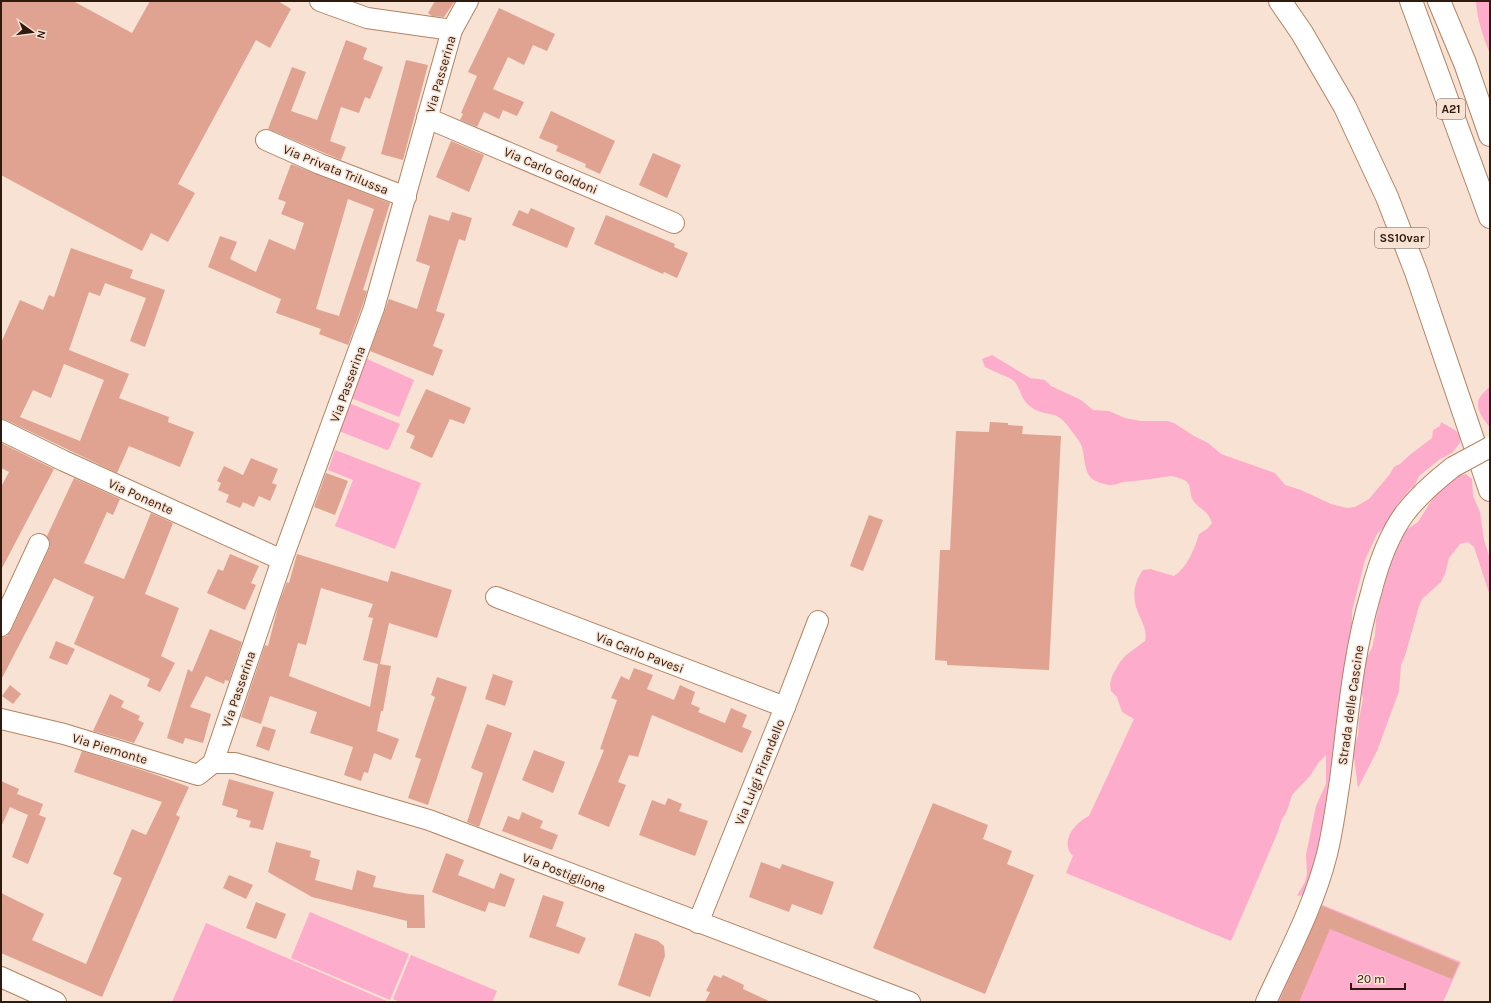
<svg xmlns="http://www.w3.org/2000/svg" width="1491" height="1003" font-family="Karla,sans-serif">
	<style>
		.green { fill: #fdaccb }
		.building { fill: #e0a392; fill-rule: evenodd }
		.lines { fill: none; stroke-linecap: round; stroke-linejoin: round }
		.minor-casing { stroke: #b48361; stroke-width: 22 }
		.trunk-casing { stroke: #b48361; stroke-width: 24 }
		.motorway-casing { stroke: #b48361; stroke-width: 24 }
		.minor { stroke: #fff; stroke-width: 20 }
		.trunk { stroke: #fff; stroke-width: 22 }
		.motorway { stroke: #fff; stroke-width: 22 }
		.minor-bridge-casing { stroke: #b48361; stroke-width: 22; stroke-linecap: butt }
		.minor-bridge { stroke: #fff; stroke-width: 20 }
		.labels { text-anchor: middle; stroke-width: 3; stroke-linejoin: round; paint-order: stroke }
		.shield { fill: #f8e2d3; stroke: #6b5748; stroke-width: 1 }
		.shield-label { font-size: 12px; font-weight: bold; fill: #2f1b0d }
		.street-label { font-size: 13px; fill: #2f1b0d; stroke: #f8e2d3 }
	</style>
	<rect width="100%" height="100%" fill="#f8e2d3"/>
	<g class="green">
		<path d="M 1476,1 L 1490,1 L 1490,54 C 1483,37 1477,19 1476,1 Z"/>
		<path d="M 992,355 L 1030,378 L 1045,380 L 1051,386 L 1081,400 L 1093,410 L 1109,411 L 1125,418 L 1141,421 L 1167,421 L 1174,423 L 1194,436 L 1208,443 L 1221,454 L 1275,473 L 1285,485 L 1301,490 L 1331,504 L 1347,508 L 1355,507 L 1369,499 L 1390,474 L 1394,467 L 1400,464 L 1411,454 L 1432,438 L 1433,430 L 1440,426 L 1441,422 L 1455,430 L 1461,436 L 1460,443 L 1452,453 L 1440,459 L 1419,476 L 1414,487 L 1410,489 L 1397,505 L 1386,525 L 1377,534 L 1365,560 L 1352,611 L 1352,632 L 1351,641 L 1348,641 L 1346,654 L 1339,738 L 1328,793 L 1322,844 L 1304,895 L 1297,896 L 1305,882 L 1307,874 L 1306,855 L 1316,806 L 1326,784 L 1326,755 L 1319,762 L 1310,776 L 1292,795 L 1287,811 L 1282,819 L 1277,834 L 1231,941 L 1066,873 L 1073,856 C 1059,843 1075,822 1089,816 L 1134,719 L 1122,712 L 1117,697 L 1111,691 L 1110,684 L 1112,676 L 1120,662 L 1126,655 L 1145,641 C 1147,632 1144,626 1140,617 C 1132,601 1132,585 1143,570 L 1150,569 L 1174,576 C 1187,568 1195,548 1199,534 L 1207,529 L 1212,523 C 1207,510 1204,512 1196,504 C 1184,492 1200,481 1171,476 C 1155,478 1139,481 1123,482 C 1119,483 1115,485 1111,485 C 1107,485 1100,483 1096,481 C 1081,475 1087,452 1079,441 C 1073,433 1065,420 1057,416 C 1049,413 1038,413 1031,407 C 1021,400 1021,390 1015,382 C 1010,377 992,371 985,367 L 982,359 Z"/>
		<path d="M 365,358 L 414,380 L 399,417 L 351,398 Z"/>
		<path d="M 1490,386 L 1490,427 C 1484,421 1475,408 1479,399 C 1481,394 1487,390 1490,386 Z"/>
		<path d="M 349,403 L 400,424 L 389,449 L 387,450 L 339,431 Z"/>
		<path d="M 335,450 L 421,483 L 395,549 L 335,526 L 353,480 L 328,470 Z"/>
		<path d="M 1466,474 L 1472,479 L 1473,496 L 1480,512 L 1484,540 L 1490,559 L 1490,596 L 1474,547 L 1468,542 L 1460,544 L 1449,558 L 1445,574 L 1441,582 L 1422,599 L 1419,606 L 1405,656 L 1401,665 L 1399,691 L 1377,751 L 1358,788 L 1353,750 L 1358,735 L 1359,719 L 1363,699 L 1360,685 L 1365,661 L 1372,648 L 1375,635 L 1376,619 L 1387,574 L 1387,565 L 1396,545 L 1406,530 L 1418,522 L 1442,484 L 1458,476 Z"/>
		<path d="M 1318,903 L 1461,962 L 1443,1002 L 1276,1002 Z"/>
		<path d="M 310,912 L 409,954 L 390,1000 L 291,958 Z"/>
		<path d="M 206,923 L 389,1002 L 172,1002 Z"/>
		<path d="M 411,955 L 497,991 L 492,1002 L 400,1002 L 393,999 Z"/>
	</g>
	<g class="building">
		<path d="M 1,1 L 73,1 L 132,33 L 150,1 L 278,1 L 291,9 L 270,48 L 256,40 L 178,184 L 195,193 L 168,242 L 151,233 L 142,251 L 1,175 Z"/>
		<path d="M 435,1 L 455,1 L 444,17 L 432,16 L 428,13 Z"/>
		<path d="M 499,8 L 555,34 L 547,51 L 533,45 L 524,65 L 508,57 L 493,89 L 524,102 L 517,116 L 503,110 L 499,119 L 484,112 L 477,127 L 460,120 L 463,114 L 461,113 L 477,76 L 468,72 Z"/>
		<path d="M 346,40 L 367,48 L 363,59 L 383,67 L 370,99 L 365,97 L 359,113 L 341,107 L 330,141 L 346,147 L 341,160 L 268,129 L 292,67 L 306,72 L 291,111 L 317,120 Z"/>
		<path d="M 406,60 L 428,65 L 403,160 L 381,154 Z"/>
		<path d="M 551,111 L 615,141 L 600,174 L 585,167 L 586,164 L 556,151 L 558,146 L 539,138 Z"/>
		<path d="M 451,141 L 484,155 L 469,192 L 436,177 Z"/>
		<path d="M 653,153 L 681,165 L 667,198 L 639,185 Z"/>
		<path d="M 291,164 L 390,203 L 363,290 L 367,291 L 363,304 L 348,345 L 319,334 L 321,329 L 276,313 L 281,299 L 208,267 L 220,236 L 237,242 L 230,259 L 256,272 L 269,239 L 295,250 L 304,223 L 281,214 L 286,202 L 278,199 ZM 348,199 L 374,209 L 339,316 L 316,309 Z"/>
		<path d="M 531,208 L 575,228 L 567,248 L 512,225 L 519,210 L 528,214 Z"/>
		<path d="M 452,212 L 472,218 L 465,241 L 459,239 L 436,311 L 445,314 L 433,346 L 443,350 L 433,376 L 370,351 L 389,299 L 417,309 L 430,266 L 416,261 L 429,215 L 449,221 Z"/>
		<path d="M 606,215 L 675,244 L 674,247 L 688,253 L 677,278 L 664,272 L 663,274 L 594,244 Z"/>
		<path d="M 71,248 L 133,270 L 130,278 L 165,290 L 145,347 L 130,341 L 146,298 L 105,283 L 100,296 L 89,292 L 69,350 L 129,374 L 119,398 L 169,417 L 168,422 L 194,432 L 180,467 L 129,446 L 117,473 L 6,420 L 1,419 L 1,343 L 20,300 L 43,310 L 49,295 L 54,297 ZM 64,364 L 104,380 L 80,441 L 20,417 L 33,390 L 51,398 Z"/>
		<path d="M 426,389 L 471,408 L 464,424 L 450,419 L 432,458 L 410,448 L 415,436 L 406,432 Z"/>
		<path d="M 990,422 L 1008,423 L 1008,425 L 1023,426 L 1022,434 L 1061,436 L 1049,670 L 947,665 L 947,661 L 935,660 L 940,550 L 950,550 L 956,431 L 989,432 Z"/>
		<path d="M 1,443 L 54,469 L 1,570 L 1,487 L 9,472 L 1,468 Z"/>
		<path d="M 251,458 L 278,469 L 272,483 L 277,485 L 270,501 L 259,496 L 254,507 L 243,502 L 240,508 L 226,502 L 229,495 L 218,490 L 221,483 L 217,481 L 224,466 L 243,475 Z"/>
		<path d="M 326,473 L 348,481 L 335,515 L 314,507 Z"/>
		<path d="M 74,478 L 120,499 L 113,515 L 107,512 L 84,563 L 124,579 L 151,513 L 173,523 L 145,594 L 179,608 L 161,656 L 175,663 L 160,692 L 147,686 L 150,679 L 74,644 L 94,597 L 54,578 L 1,680 L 1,637 L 7,636 L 11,631 L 49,549 L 50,543 L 47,536 Z"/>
		<path d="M 869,515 L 883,520 L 863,571 L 850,566 Z"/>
		<path d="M 230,554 L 259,566 L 251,583 L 256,585 L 245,610 L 207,593 L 218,569 L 223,571 Z"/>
		<path d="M 297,554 L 388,582 L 391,571 L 452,590 L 437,638 L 389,623 L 380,664 L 391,666 L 383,711 L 380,711 L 381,711 L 377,731 L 399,739 L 391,760 L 374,753 L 368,773 L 364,772 L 361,781 L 344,775 L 353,747 L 310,733 L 317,712 L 270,696 L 261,724 L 241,717 L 265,645 L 268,646 L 279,603 L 287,582 L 289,583 ZM 321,588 L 373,604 L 368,617 L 373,618 L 363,660 L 378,664 L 370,707 L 289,676 L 298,643 L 306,645 Z"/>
		<path d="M 210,629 L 242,642 L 229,681 L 225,680 L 224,684 L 206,676 L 190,707 L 211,714 L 203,743 L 185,738 L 183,744 L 167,738 L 188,669 L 192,672 Z"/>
		<path d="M 56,641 L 75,649 L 67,665 L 49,658 Z"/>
		<path d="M 634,668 L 653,675 L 647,689 L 674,700 L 680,685 L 695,692 L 691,704 L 700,708 L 698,712 L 725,723 L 731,708 L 747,715 L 742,727 L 752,731 L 742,753 L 652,715 L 638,757 L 629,755 L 618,782 L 626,785 L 609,827 L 578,814 L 604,750 L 600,749 L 617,700 L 611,698 L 621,676 L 629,680 Z"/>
		<path d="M 493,674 L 513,681 L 505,706 L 485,699 Z"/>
		<path d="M 437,677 L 467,687 L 428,805 L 408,798 L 421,759 L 415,757 L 435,697 L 431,695 Z"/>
		<path d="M 10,685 L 21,694 L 13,704 L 2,696 Z"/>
		<path d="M 110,694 L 124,701 L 121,707 L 140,716 L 138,720 L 144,723 L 134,743 L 93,731 Z"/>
		<path d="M 487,724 L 512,733 L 479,827 L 467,822 L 483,773 L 471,768 Z"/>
		<path d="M 263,726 L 276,730 L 269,751 L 256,746 Z"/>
		<path d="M 534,750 L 565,762 L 553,793 L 522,780 Z"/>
		<path d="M 82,751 L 151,773 L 189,787 L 176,815 L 180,817 L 102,997 L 1,953 L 1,893 L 44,914 L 32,940 L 86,964 L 122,878 L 113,874 L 132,829 L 146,835 L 162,802 L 74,772 Z"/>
		<path d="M 229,779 L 274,792 L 263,830 L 249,827 L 251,821 L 236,817 L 238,810 L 222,805 Z"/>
		<path d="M 1,781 L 19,789 L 17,794 L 43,804 L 39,815 L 46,818 L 28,864 L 12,857 L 28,815 L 10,807 L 1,827 Z"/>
		<path d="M 668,798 L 682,804 L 679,811 L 708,821 L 695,856 L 639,835 L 652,800 L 665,805 Z"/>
		<path d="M 933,803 L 988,825 L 983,839 L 1012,851 L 1007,864 L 1034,875 L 985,994 L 873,948 Z"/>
		<path d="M 522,812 L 543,821 L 540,828 L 558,835 L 552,850 L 502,831 L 508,816 L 519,820 Z"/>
		<path d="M 276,842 L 311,851 L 310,857 L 320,860 L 315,880 L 352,890 L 357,870 L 376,876 L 373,887 L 409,894 L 424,895 L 425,928 L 407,928 L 407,921 L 312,897 L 268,872 Z"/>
		<path d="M 446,853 L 464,860 L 458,875 L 494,889 L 500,873 L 515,879 L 505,907 L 489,902 L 485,912 L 432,892 Z"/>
		<path d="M 761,862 L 780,869 L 782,864 L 834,882 L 822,915 L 792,904 L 789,912 L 749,897 Z"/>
		<path d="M 229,875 L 253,885 L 246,899 L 223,888 Z"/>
		<path d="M 543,895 L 564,902 L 556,926 L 586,938 L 579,954 L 529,937 Z"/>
		<path d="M 256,902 L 286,914 L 276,939 L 246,928 Z"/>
		<path d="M 1322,906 L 1459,963 L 1452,979 L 1330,929 L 1299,1002 L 1279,1002 Z"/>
		<path d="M 635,933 L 658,941 L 664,946 L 665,956 L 650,997 L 618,985 Z"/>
		<path d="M 714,975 L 721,978 L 723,975 L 744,985 L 743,989 L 771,1002 L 705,1002 L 710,992 L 706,991 Z"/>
	</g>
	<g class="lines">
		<defs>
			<g id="minor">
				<path d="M 320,1 L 367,18 L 452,30"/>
				<path d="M 427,118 L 674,223"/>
				<path d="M 266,140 L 320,164 L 406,197"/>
				<path d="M 1,430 L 64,461 L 282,560"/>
				<path d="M 496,597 L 785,707"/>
				<path d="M 1,626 L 39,544"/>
				<path d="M 1,719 L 64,734 L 198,775 L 213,763 L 282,560 L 374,308 L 452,30 L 468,1"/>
				<path d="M 213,763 L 235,763 L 429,820 L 910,1002"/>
				<path d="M 698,923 L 785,707 L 818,621"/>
				<path d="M 1,977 L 56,1002"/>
				<path d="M 1266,1002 C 1288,954 1314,906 1327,854 C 1333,830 1336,805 1340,780 C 1348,717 1353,653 1371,593 C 1378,565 1388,536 1405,513 C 1419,495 1435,481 1453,467"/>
			</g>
			<path id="trunk" d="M 1280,1 L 1302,33 L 1345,107 L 1387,197 L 1416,272 L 1490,490"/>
			<g id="motorway">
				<path d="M 1411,1 L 1490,217"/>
				<path d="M 1439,1 L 1465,63 L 1490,135"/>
			</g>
		</defs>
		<use href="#minor" class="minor-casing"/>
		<use href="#trunk" class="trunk-casing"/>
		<use href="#motorway" class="motorway-casing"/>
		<use href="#minor" class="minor"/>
		<use href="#trunk" class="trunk"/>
		<use href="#motorway" class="motorway"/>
		<defs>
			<path id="minor-bridge" d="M 1453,467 L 1490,447"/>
		</defs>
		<use href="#minor-bridge" class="minor-bridge-casing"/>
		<use href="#minor-bridge" class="minor-bridge"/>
	</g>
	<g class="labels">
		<g class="shield">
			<rect x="1437" y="99" width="28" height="20" rx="3"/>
			<rect x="1375" y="228" width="54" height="20" rx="3"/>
		</g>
		<g class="shield-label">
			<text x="1451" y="113">A21</text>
			<text x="1402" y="242">SS10var</text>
		</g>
		<g class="street-label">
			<text transform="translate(440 74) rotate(-74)" y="5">Via Passerina</text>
			<text transform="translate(336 169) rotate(22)" y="5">Via Privata Trilussa</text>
			<text transform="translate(551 170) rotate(23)" y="5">Via Carlo Goldoni</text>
			<text transform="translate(347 384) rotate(-70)" y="5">Via Passerina</text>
			<text transform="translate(141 496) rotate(24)" y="5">Via Ponente</text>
			<text transform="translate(640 652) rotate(21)" y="5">Via Carlo Pavesi</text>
			<text transform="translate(238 689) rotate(-71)" y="5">Via Passerina</text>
			<text transform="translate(1350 705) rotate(-82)" y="5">Strada delle Cascine</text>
			<text transform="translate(110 748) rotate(17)" y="5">Via Piemonte</text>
			<text transform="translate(759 772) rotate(-68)" y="5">Via Luigi Pirandello</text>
			<text transform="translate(564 872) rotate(21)" y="5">Via Postiglione</text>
		</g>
	</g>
	<rect width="1491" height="1003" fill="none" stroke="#2f1b0d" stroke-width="4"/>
	<g transform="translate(32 32) rotate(104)" stroke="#f8e2d3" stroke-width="3" paint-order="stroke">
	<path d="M0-3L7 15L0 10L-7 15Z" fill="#2f1b0d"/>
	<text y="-6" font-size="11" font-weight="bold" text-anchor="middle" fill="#2f1b0d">N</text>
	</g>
	<path d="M1351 983v6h54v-6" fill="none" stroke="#2f1b0d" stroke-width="2"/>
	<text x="1357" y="983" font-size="12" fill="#2f1b0d" stroke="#f8e2d3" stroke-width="3" paint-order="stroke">20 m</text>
</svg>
